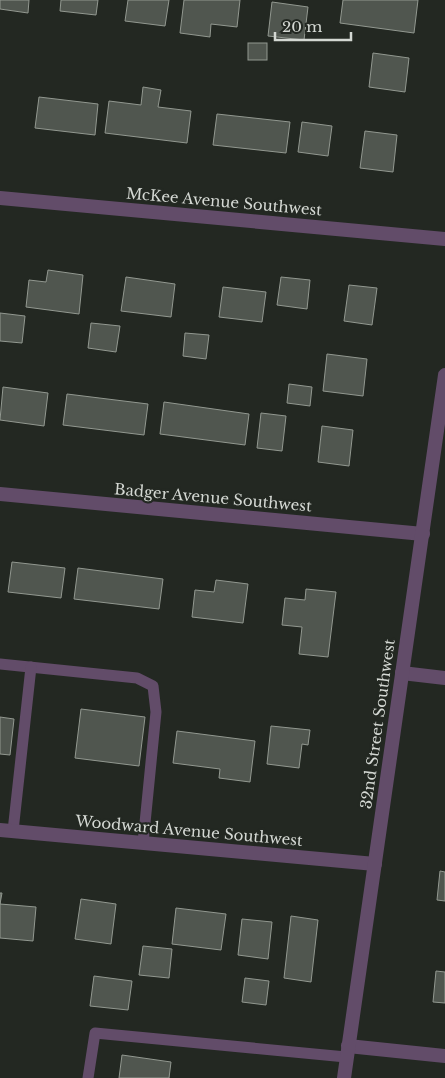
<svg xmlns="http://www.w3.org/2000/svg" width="445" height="1078" font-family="'Libre Baskerville',serif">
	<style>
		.building { fill: #50564f; stroke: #929890 }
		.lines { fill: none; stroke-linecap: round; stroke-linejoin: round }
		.service { stroke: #624c69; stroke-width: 11 }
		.minor { stroke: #624c69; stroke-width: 14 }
		.tertiary { stroke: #624c69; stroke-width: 14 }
		.labels { text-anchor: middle; stroke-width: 4.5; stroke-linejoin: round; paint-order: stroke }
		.street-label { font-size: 15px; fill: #d4d8d3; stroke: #232822 }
	</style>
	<rect width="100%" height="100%" fill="#232822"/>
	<g class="building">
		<path d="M 0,0 L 29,0 L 28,13 L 0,9 Z"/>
		<path d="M 61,0 L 98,0 L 96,15 L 60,11 Z"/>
		<path d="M 128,0 L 169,0 L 165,26 L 125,21 Z"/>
		<path d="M 184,0 L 240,0 L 237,27 L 211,24 L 210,37 L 180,33 Z"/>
		<path d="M 343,0 L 418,0 L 414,33 L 340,23 Z"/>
		<path d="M 272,2 L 308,7 L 304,40 L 268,36 Z"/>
		<rect x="248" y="43" width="19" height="17"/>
		<path d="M 373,53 L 409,58 L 405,92 L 369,87 Z"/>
		<path d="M 143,87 L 161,90 L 158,107 L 191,111 L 187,143 L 105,133 L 109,101 L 141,105 Z"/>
		<path d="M 39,97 L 98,104 L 95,135 L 35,128 Z"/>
		<path d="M 217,114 L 290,122 L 286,153 L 213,145 Z"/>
		<path d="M 302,122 L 332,126 L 328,156 L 298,152 Z"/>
		<path d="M 365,131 L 397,135 L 393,172 L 360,168 Z"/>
		<path d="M 48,270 L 83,275 L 79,314 L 26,307 L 29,280 L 46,282 Z"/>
		<path d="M 126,277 L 175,284 L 171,317 L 121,311 Z"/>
		<path d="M 281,277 L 310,280 L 307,309 L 277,305 Z"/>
		<path d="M 349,285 L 377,288 L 372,325 L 344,321 Z"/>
		<path d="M 223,287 L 266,292 L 262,322 L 219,317 Z"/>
		<path d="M 0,313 L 25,316 L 22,343 L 0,341 Z"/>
		<path d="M 91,323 L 120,326 L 116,352 L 88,348 Z"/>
		<path d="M 185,333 L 209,335 L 206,359 L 183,356 Z"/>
		<path d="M 327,354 L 367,359 L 363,396 L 323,391 Z"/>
		<path d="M 289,384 L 312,387 L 310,406 L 287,403 Z"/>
		<path d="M 3,387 L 48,393 L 44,426 L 0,420 Z"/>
		<path d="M 67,394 L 148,404 L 144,435 L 63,425 Z"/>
		<path d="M 164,402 L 249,414 L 245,445 L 160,434 Z"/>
		<path d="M 261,413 L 286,416 L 282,451 L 257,448 Z"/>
		<path d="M 322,426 L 353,430 L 349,466 L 318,462 Z"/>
		<path d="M 12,562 L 65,568 L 61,598 L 8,592 Z"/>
		<path d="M 78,568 L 163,579 L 159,609 L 74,599 Z"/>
		<path d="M 216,580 L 248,584 L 243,623 L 192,617 L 195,590 L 214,592 Z"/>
		<path d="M 306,589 L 336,592 L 328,657 L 299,654 L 302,627 L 282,625 L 285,598 L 305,600 Z"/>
		<path d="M 81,709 L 145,717 L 139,766 L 75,758 Z"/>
		<path d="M 0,717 L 14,719 L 10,755 L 0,754 Z"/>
		<path d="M 271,726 L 310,730 L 308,745 L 302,744 L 299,768 L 267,764 Z"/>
		<path d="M 177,731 L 255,741 L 250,782 L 219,778 L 220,769 L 173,763 Z"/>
		<path d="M 440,871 L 445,872 L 445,901 L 437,900 Z"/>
		<path d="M 0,893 L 2,893 L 0,904 L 36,907 L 33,941 L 0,938 Z"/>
		<path d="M 81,899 L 116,904 L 111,944 L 75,939 Z"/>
		<path d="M 176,908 L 226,914 L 221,950 L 172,944 Z"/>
		<path d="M 291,916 L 318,920 L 311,982 L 284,978 Z"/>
		<path d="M 242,919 L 272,922 L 268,959 L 238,955 Z"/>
		<path d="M 143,946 L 172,949 L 169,978 L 139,975 Z"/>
		<path d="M 436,971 L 445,972 L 445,1003 L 433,1002 Z"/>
		<path d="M 94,976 L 132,981 L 128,1010 L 90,1006 Z"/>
		<path d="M 245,978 L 269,981 L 266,1005 L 242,1002 Z"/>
		<path d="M 122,1055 L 171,1062 L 169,1078 L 119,1078 Z"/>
	</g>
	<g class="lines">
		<g class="service">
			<path d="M 0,664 L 137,678 L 153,686 L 156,712 L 143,843"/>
			<path d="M 13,831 L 31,667"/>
			<path d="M 88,1078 L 95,1033 L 346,1057"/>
		</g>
		<g class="minor">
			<path d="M 0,198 L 445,239"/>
			<path d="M 0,494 L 423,534"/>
			<path d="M 402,673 L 445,678"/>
			<path d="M 0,830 L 375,864"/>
			<path d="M 348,1046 L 445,1056"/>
		</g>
		<path class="tertiary" d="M 344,1078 L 445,375"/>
	</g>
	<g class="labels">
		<g class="street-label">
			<text transform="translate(224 202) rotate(5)" y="5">McKee Avenue Southwest</text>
			<text transform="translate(213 498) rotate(5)" y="5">Badger Avenue Southwest</text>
			<text transform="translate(378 724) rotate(-82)" y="5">32nd Street Southwest</text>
			<text transform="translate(189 831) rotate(5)" y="5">Woodward Avenue Southwest</text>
		</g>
	</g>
	<path d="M275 32v8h76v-8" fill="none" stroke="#d4d8d3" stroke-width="2.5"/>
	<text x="282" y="32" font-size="15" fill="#d4d8d3" stroke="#232822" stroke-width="4" paint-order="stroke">20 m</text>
</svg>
